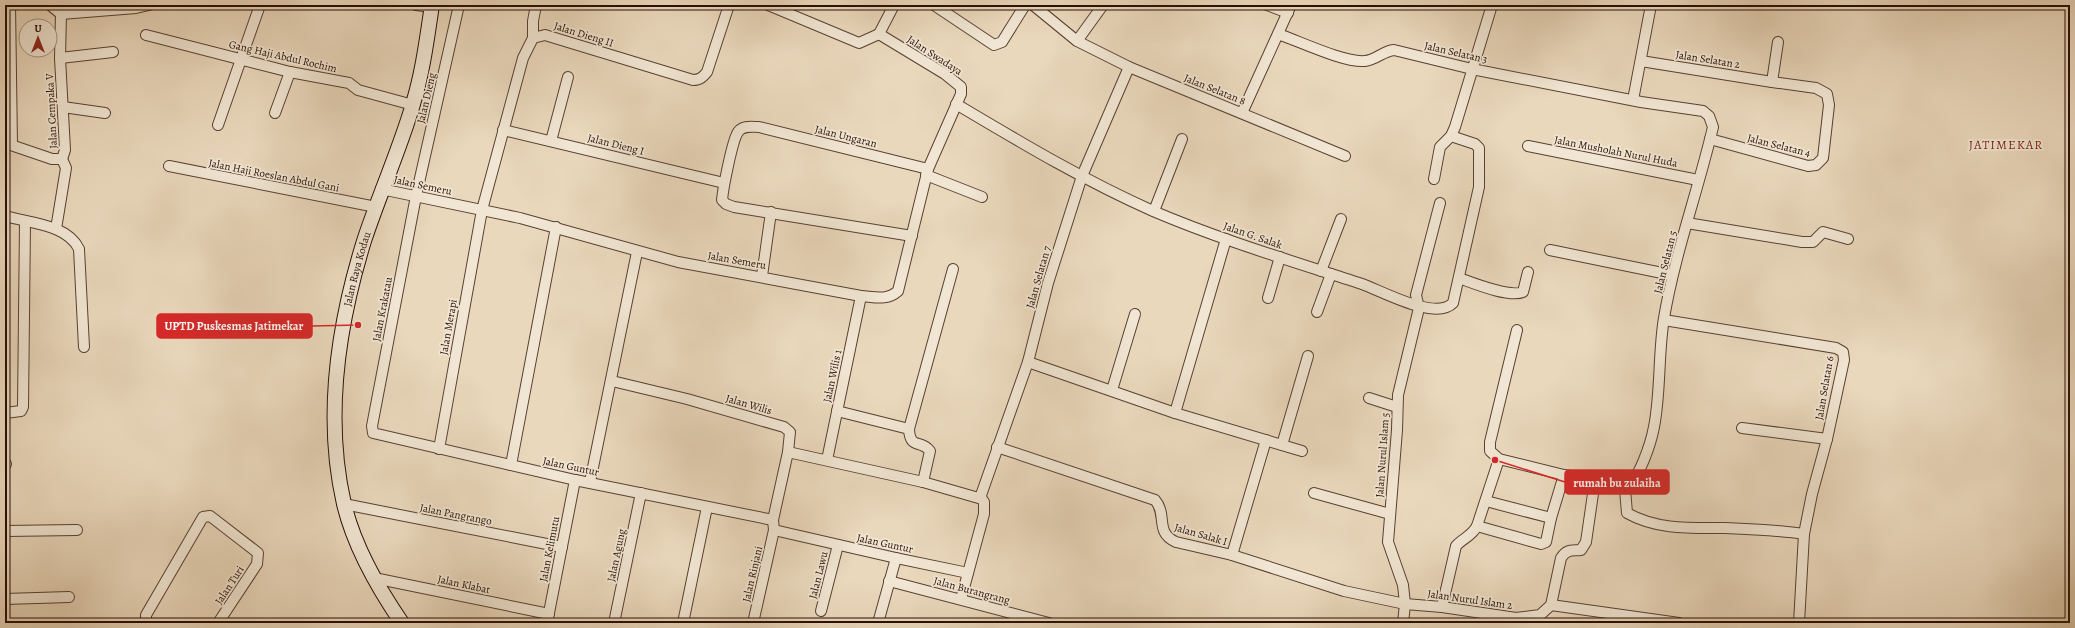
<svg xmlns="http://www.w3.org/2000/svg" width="2075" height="628" font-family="Alegreya,serif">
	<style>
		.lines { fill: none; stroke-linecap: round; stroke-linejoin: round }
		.street-casing { stroke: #584033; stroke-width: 12 }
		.secondary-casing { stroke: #270e05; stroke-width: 16 }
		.street { stroke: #f1e6d3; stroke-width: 10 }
		.secondary { stroke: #f1e6d3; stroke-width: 14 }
		.labels { text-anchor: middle; stroke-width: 3.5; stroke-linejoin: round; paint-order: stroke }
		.street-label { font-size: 11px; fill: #270e05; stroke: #f1e6d3 }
		.quarter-label { font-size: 13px; letter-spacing: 1px; fill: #7a1f14; stroke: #f1e6d3 }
		.leader { fill: none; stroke: #d62828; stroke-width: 1.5 }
		.callout-dot { fill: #d62828; stroke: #f1e6d3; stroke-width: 1.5 }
		.callout { fill: #d62828; stroke: #d62828; stroke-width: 1.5 }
		.callout-label { font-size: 12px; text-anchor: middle; font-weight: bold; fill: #fff }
	</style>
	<rect width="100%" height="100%" fill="#ead8bc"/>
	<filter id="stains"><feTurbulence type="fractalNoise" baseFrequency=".005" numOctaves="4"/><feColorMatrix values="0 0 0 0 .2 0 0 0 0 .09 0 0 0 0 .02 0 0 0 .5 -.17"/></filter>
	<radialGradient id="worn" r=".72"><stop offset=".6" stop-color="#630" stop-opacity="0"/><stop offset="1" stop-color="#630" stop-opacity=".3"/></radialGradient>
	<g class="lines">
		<defs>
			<g id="street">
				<path d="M 10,5 L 12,145"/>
				<path d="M 50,5 L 61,14"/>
				<path d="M 416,5 L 432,7"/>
				<path d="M 459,5 L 416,196 L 372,426 L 373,433 L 575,480 L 773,520"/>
				<path d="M 768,5 L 859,43 L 879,34"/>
				<path d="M 934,5 L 994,45 L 1002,42 L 1025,5"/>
				<path d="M 1033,5 L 1077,41 L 1129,67 L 1345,156"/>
				<path d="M 1267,5 L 1288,13"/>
				<path d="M 61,14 L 60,58 L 65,150 L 62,159"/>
				<path d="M 61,14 L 136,8 L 149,5"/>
				<path d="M 879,34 L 894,5"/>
				<path d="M 1278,34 C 1299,41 1344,63 1365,61 C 1376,60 1383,51 1394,50 L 1472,69 L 1641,102 L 1703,111 L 1709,116 L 1713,127 C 1698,191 1675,253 1664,318 C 1658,354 1661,391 1654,427 C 1651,443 1639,480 1625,489"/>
				<path d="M 146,35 L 290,72 L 349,83 L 358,90 L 413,105"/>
				<path d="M 533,38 L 533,21 L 536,5"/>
				<path d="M 1077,41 L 1103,5"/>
				<path d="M 60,58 L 113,52"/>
				<path d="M 1641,61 L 1772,82"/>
				<path d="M 1633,100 L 1651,5"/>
				<path d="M 956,104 C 1020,142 1085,181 1153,211 C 1221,240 1292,261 1362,284 C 1382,291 1435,321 1453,303 L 1479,187 L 1479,148 L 1475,144 L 1451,136"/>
				<path d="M 63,107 L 105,113"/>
				<path d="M 275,113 L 290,72"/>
				<path d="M 1242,113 L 1291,5"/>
				<path d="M 218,125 L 260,5"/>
				<path d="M 503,130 L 724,183"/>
				<path d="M 1710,139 L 1808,166 L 1816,165 L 1823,158 L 1829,105 L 1827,94 L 1816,88 L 1772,82 L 1778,42"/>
				<path d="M 551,141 L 568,77"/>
				<path d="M 5,143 L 52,159 L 62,159"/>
				<path d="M 1528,146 L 1698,180"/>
				<path d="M 169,166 L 376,207"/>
				<path d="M 926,175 L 982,197"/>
				<path d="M 1434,179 L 1440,147 L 1451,136 L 1455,127 L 1492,5"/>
				<path d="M 381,189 L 520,218 L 678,262 L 861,296 C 875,297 887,301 898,291 L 928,169 L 961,94 L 961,87 L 945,74 L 879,34"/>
				<path d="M 1154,211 L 1182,139"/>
				<path d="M 5,216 C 29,223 67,224 79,249 L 84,347"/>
				<path d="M 1687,223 L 1802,242 L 1813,242 L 1823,232 L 1848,239"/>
				<path d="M 56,229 L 66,168 L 62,159"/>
				<path d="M 912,236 L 734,207 L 726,204 L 722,200 C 723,189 732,141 738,132 C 743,125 752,127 759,127 L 928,169"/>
				<path d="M 1550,250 L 1672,275"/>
				<path d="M 1321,271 L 1341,219"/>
				<path d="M 762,276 L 771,212"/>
				<path d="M 1459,278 C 1473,283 1509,298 1523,292 L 1528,272"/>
				<path d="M 1268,298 L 1280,257"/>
				<path d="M 1419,308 L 1416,295 L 1440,203"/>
				<path d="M 1317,312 L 1331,274"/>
				<path d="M 1664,320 L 1836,348 L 1843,352 L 1844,360 L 1827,439 L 1812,494 L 1804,534 L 1799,623"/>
				<path d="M 1517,330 L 1490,442 L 1490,451 L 1499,459 L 1564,475 L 1595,480 L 1625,489"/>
				<path d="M 1028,362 L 1175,413 L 1302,451"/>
				<path d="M 612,381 L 687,399 L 784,427 L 790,432 L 788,452 L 773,520 L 774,530 L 753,623"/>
				<path d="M 1112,390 L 1135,314"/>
				<path d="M 1369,398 L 1397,407"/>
				<path d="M 837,411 L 909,429"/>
				<path d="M 5,413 L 21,411 L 23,407 L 25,222"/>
				<path d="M 1175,413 L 1226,239"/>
				<path d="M 1742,428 L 1827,439"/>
				<path d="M 1282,445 L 1308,356"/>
				<path d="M 997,447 L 1155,500 C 1168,515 1154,532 1176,542 L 1232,555 L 1344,591 L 1405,604 L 1442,607 L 1516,618 L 1540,615 L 1551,605 L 1561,558 C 1567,549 1571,551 1581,550 L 1586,542 L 1595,480"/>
				<path d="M 439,449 L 482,210 L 523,58 L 533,38 L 545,35 L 693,80 C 700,80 703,77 707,72 L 729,5"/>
				<path d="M 788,452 L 923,482 L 982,499 L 984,502 L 984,514 L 961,599"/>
				<path d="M 827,460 L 861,296"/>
				<path d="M 5,464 L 6,464"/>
				<path d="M 511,465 L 556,227"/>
				<path d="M 590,482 L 637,252"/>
				<path d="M 923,482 L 930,451 C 921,439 910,450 909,429 L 953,269"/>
				<path d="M 1625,489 L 1627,513 C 1657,530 1691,528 1724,528 C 1750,529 1777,530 1804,534"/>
				<path d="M 1314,493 L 1390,514"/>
				<path d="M 980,498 L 1028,362 L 1048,283 L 1082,176 L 1129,67"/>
				<path d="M 344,504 L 562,547"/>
				<path d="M 1551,518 L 1564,475"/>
				<path d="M 1477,526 L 1541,544 L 1546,542 L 1551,518 L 1486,501"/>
				<path d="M 774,530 L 896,558 L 968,573"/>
				<path d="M 5,531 L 77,530"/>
				<path d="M 1232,555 L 1266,440"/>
				<path d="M 374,578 L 549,614"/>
				<path d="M 889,581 L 1049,623"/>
				<path d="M 5,599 L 69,597"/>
				<path d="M 1551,605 L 1679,623"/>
				<path d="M 1442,607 L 1456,546 C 1463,538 1472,536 1477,526 L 1499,459"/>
				<path d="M 821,611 L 838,545"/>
				<path d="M 146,623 L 146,615 L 203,517 L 210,516 L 214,519 L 258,553 L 257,564 L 218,623"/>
				<path d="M 547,623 L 575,480"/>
				<path d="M 614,623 L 641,493"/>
				<path d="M 683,623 L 707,507"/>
				<path d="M 878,623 L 896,558"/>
				<path d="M 1403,623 L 1405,604 L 1403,585 L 1388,542 L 1397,430 L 1398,395 L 1419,308"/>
			</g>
			<g id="secondary">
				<path id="s1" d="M 402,623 C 378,588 354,546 344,504 C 324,417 338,325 364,241 C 379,195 400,149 413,104 C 423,71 427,38 432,5"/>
			</g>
		</defs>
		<use href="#street" class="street-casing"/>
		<use href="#secondary" class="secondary-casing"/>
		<use href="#street" class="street"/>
		<use href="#secondary" class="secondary"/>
	</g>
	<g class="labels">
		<g class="street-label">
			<text transform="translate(584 34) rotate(17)" y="4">Jalan Dieng II</text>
			<text transform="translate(1456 52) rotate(13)" y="4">Jalan Selatan 3</text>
			<text transform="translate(935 55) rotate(33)" y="4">Jalan Swadaya</text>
			<text transform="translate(283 56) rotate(13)" y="4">Gang Haji Abdul Rochim</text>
			<text transform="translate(1708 59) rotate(9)" y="4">Jalan Selatan 2</text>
			<text transform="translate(1215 89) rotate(22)" y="4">Jalan Selatan 8</text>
			<text transform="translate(426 98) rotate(-77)" y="4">Jalan Dieng</text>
			<text transform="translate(51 111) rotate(-93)" y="4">Jalan Cempaka V</text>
			<text transform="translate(846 136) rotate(14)" y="4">Jalan Ungaran</text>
			<text transform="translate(616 144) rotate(14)" y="4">Jalan Dieng I</text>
			<text transform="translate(1779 145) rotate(14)" y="4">Jalan Selatan 4</text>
			<text transform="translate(1616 151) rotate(11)" y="4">Jalan Musholah Nurul Huda</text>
			<text transform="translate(274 175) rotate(11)" y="4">Jalan Haji Roeslan Abdul Gani</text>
			<text transform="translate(423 185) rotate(12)" y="4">Jalan Semeru</text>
			<text transform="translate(1253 235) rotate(19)" y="4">Jalan G. Salak</text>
			<text transform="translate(737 260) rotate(10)" y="4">Jalan Semeru</text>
			<text transform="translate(1665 262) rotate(-76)" y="4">Jalan Selatan 5</text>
			<text dy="4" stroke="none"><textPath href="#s1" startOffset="371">Jalan Raya Kodau</textPath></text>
			<text transform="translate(1038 277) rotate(-74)" y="4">Jalan Selatan 7</text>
			<text transform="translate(382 309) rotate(-79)" y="4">Jalan Krakatau</text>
			<text transform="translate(448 327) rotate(-80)" y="4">Jalan Merapi</text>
			<text transform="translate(832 376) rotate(-78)" y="4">Jalan Wilis 1</text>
			<text transform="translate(1824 388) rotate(-80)" y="4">Jalan Selatan 6</text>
			<text transform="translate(749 404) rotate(16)" y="4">Jalan Wilis</text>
			<text transform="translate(1382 455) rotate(-86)" y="4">Jalan Nurul Islam 5</text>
			<text transform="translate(571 466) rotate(12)" y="4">Jalan Guntur</text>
			<text transform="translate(456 514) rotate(11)" y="4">Jalan Pangrango</text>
			<text transform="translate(1201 534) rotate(16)" y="4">Jalan Salak I</text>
			<text transform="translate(885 543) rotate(12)" y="4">Jalan Guntur</text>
			<text transform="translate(549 549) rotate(-79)" y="4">Jalan Kelimutu</text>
			<text transform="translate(616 555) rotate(-78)" y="4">Jalan Agung</text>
			<text transform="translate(752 574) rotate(-77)" y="4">Jalan Rinjani</text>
			<text transform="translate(818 575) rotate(-76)" y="4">Jalan Lawu</text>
			<text transform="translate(464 584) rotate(12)" y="4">Jalan Klabat</text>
			<text transform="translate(229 585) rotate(-57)" y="4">Jalan Turi</text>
			<text transform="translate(972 590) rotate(15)" y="4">Jalan Burangrang</text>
			<text transform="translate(1470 599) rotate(8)" y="4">Jalan Nurul Islam 2</text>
		</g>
		<g class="quarter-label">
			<text x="2006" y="149">JATIMEKAR</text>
		</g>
	</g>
	<path class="leader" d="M358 325L312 326M1495 460L1565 482"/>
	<g class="callout-dot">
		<circle cx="358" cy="325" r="4"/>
		<circle cx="1495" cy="460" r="4"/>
	</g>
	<g class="callout">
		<rect x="157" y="314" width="155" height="24" rx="4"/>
		<rect x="1565" y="470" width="104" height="24" rx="4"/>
	</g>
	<g class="callout-label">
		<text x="234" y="330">UPTD Puskesmas Jatimekar</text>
		<text x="1617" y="487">rumah bu zulaiha</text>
	</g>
	<rect width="2075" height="628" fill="none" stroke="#ead8bc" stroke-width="20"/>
	<rect x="6" y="6" width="2063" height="616" fill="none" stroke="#270e05" stroke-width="2"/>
	<rect x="10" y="10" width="2055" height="608" fill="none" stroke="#270e05"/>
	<g transform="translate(38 38)"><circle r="19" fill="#f1e6d3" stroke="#a09081"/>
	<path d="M0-3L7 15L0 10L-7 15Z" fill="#8f2418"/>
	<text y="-6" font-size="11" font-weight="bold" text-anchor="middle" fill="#270e05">U</text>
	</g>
	<rect width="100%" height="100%" filter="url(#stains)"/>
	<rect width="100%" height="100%" fill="url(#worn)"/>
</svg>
